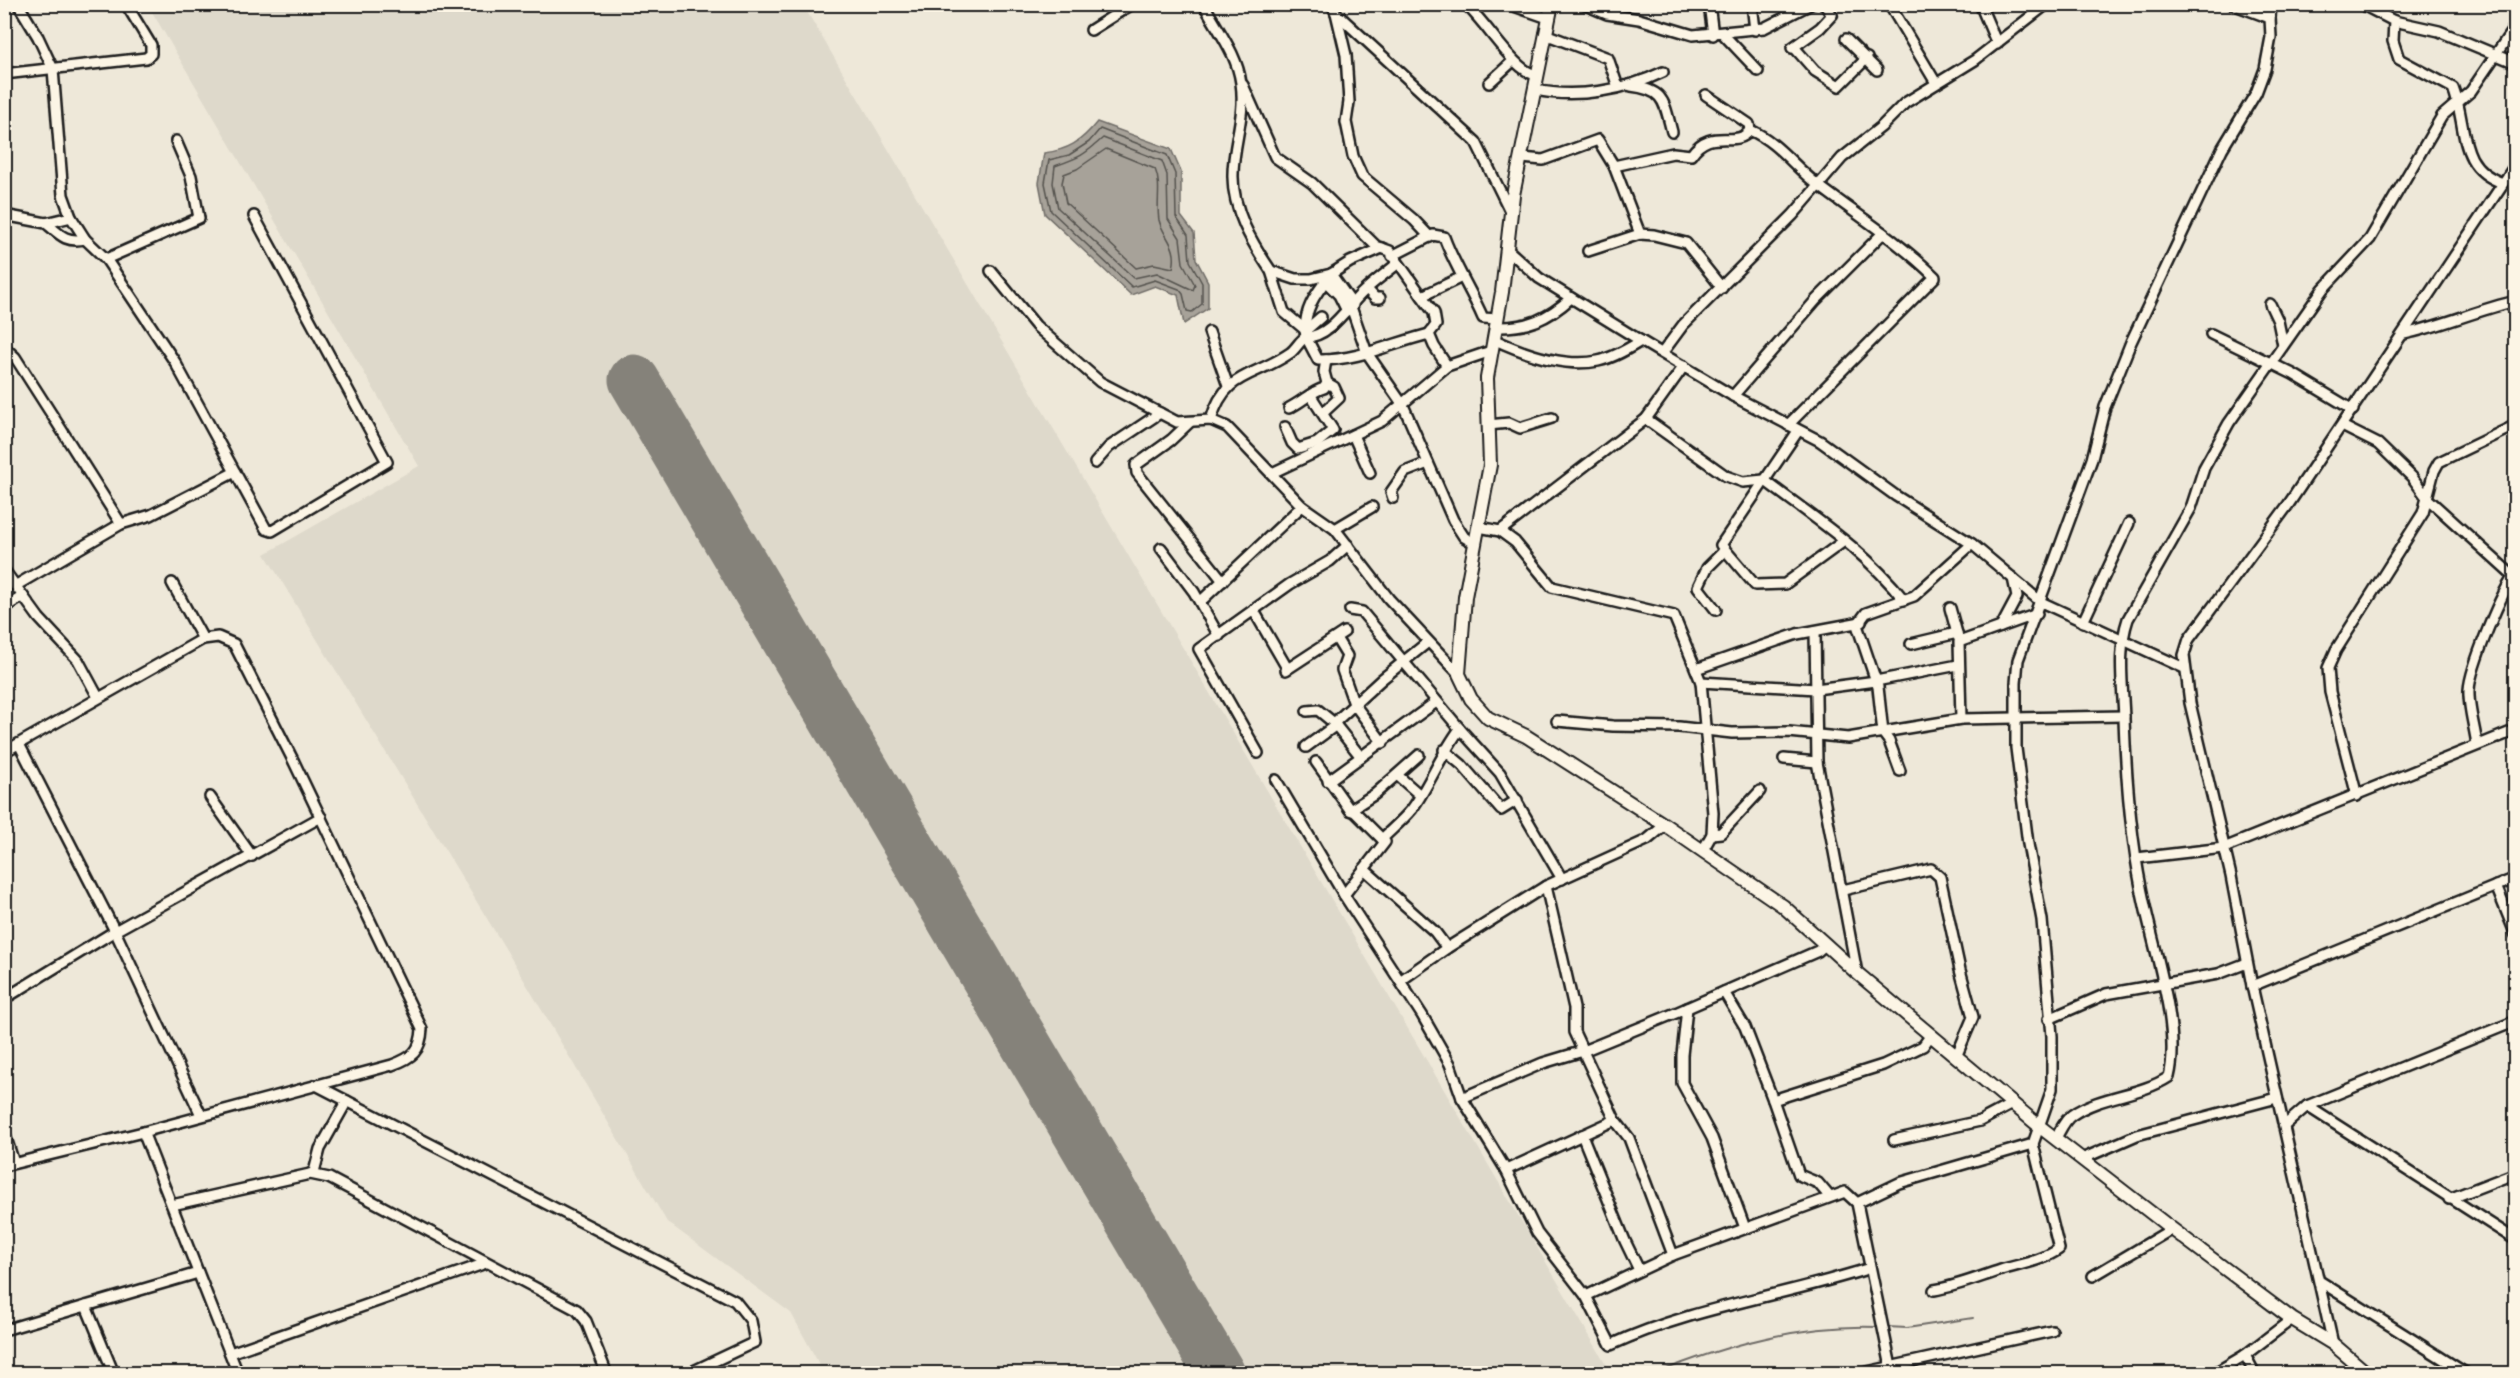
<svg xmlns="http://www.w3.org/2000/svg" width="2520" height="1378" font-family="'Gochi Hand',sans-serif">
	<style>
		.built { fill: #ded9cb }
		.water { fill: #a7a299; stroke: #6f6c67; stroke-width: 1.5 }
		.lines { fill: none; stroke-linecap: round; stroke-linejoin: round }
		.shore { stroke: #54524e; stroke-width: 1.5 }
		.stream { stroke: #6f6c67; stroke-width: 2 }
		.runway { stroke: #85827a; stroke-width: 51 }
		.minor-casing { stroke: #1c1c1c; stroke-width: 14 }
		.major-casing { stroke: #1c1c1c; stroke-width: 16 }
		.minor { stroke: #fcf5e5; stroke-width: 9 }
		.major { stroke: #fcf5e5; stroke-width: 12 }
	</style>
	<rect width="100%" height="100%" fill="#eee8d9"/>
	<filter id="ink" filterUnits="userSpaceOnUse"><feTurbulence type="fractalNoise" baseFrequency=".0167" numOctaves="2"/><feDisplacementMap in="SourceGraphic" scale="12" xChannelSelector="R" yChannelSelector="G"/><feConvolveMatrix kernelMatrix="1 2 1 2 8 2 1 2 1" color-interpolation-filters="sRGB"/></filter>
	<g filter="url(#ink)">
		<path class="built" d="M 148,5 L 803,5 L 1609,1369 L 1614,1368 L 1617,1373 L 824,1373 L 791,1313 L 667,1222 L 508,953 L 265,554 L 419,466 Z"/>
		<path class="water" d="M 1097,122 L 1171,149 L 1181,172 L 1181,216 L 1194,233 L 1196,259 L 1208,282 L 1208,308 L 1184,324 L 1178,295 L 1155,286 L 1131,295 L 1045,214 L 1039,183 L 1044,153 C 1068,150 1081,142 1097,122 Z"/>
		<g class="lines">
			<g class="shore">
				<path d="M 1100,129 L 1167,155 L 1175,174 L 1176,217 L 1188,235 L 1190,261 L 1202,283 L 1202,304 L 1192,312 L 1187,311 L 1183,294 L 1179,289 L 1155,280 L 1132,287 L 1051,211 L 1045,183 L 1049,160 L 1069,155 L 1089,142 Z"/>
				<path d="M 1103,138 L 1162,161 L 1167,175 L 1168,219 L 1180,238 L 1183,263 L 1195,285 L 1193,290 L 1157,273 L 1134,278 L 1058,208 L 1053,183 L 1055,166 C 1080,157 1083,156 1103,138 Z"/>
				<path d="M 1106,149 L 1155,169 C 1162,185 1156,203 1159,220 C 1163,237 1179,246 1173,268 L 1154,264 L 1136,268 L 1066,203 L 1062,183 L 1064,174 L 1077,169 Z"/>
			</g>
			<g class="stream">
				<path d="M 1887,1327 L 1907,1328 L 1973,1318"/>
				<path d="M 1654,1374 C 1726,1345 1801,1324 1878,1327"/>
			</g>
			<path class="runway" d="M 634,380 L 1220,1374"/>
			<defs>
				<g id="minor">
					<path d="M 18,4 L 38,37 L 53,69 L 63,195 L 71,217 L 85,239 L 106,259 L 175,362 L 266,529 L 272,531 L 387,462 L 254,216"/>
					<path d="M 1204,4 C 1217,30 1237,53 1241,83 C 1246,115 1233,144 1233,174 C 1232,210 1252,243 1271,271 L 1295,279 L 1311,279 L 1331,274 L 1350,262 L 1382,248"/>
					<path d="M 1332,4 L 1336,13 L 1476,142 L 1510,211"/>
					<path d="M 1465,4 C 1485,20 1516,75 1538,75"/>
					<path d="M 1508,4 L 1548,18"/>
					<path d="M 1583,4 L 1607,14 L 1639,19 L 1693,35 L 1764,28 L 1811,4"/>
					<path d="M 1709,4 L 1713,35"/>
					<path d="M 1752,4 L 1755,30"/>
					<path d="M 1889,4 L 1936,83"/>
					<path d="M 1980,4 L 1997,44"/>
					<path d="M 2232,4 L 2270,18 L 2271,4"/>
					<path d="M 2361,4 L 2394,21 L 2393,41 L 2399,59 L 2453,88 C 2468,126 2456,167 2503,183"/>
					<path d="M 1336,13 L 1346,55 L 1349,102 L 1346,122 L 1353,156 L 1362,176 L 1414,220 L 1430,237"/>
					<path d="M 2394,21 L 2439,31 L 2516,63"/>
					<path d="M 1091,30 L 1132,4"/>
					<path d="M 1545,34 L 1608,58 L 1618,87"/>
					<path d="M 1723,34 L 1758,71"/>
					<path d="M 1846,39 L 1877,70"/>
					<path d="M 1794,47 L 1815,71 L 1839,86 L 1867,58"/>
					<path d="M 1792,48 L 1820,28 L 1832,15 L 1824,4"/>
					<path d="M 4,74 L 146,58 L 151,54 L 151,45 L 126,4"/>
					<path d="M 1489,83 L 1513,61"/>
					<path d="M 1243,85 L 1275,157 L 1312,183 L 1376,246 L 1390,251 L 1434,313 L 1436,325 L 1429,334"/>
					<path d="M 1631,86 C 1665,90 1664,102 1672,132"/>
					<path d="M 1536,90 C 1576,99 1626,90 1663,72"/>
					<path d="M 1706,95 L 1749,124 L 1750,130 C 1778,142 1794,167 1818,185 C 1857,215 1900,242 1935,277 L 1788,425"/>
					<path d="M 1522,158 L 1543,160 L 1598,140 L 1614,166 L 1640,234"/>
					<path d="M 1614,166 L 1673,153 L 1691,155 C 1711,125 1736,150 1750,130"/>
					<path d="M 4,215 L 46,223 L 71,217"/>
					<path d="M 46,223 C 60,235 66,243 85,239"/>
					<path d="M 1507,249 L 1539,278 L 1641,341 L 1733,396 L 1820,441 L 1896,496 L 1972,544 L 2041,602 L 2184,668"/>
					<path d="M 1588,251 L 1640,234 L 1654,235 L 1686,243 L 1722,288"/>
					<path d="M 1392,256 L 1433,235 L 1444,237 C 1454,265 1471,290 1483,318 L 1498,319"/>
					<path d="M 106,259 L 199,218 L 191,176 L 176,141"/>
					<path d="M 1397,264 C 1385,274 1372,283 1361,294 C 1346,309 1329,337 1306,337 L 1318,360 C 1356,361 1393,343 1429,334 L 1434,346 L 1447,366"/>
					<path d="M 991,271 L 1036,326 L 1100,382 L 1177,422 L 1211,420 L 1227,427 L 1302,506 L 1335,529 L 1389,599 L 1459,674"/>
					<path d="M 1271,271 L 1284,312 L 1303,328"/>
					<path d="M 1325,281 L 1339,295 L 1347,311"/>
					<path d="M 1367,289 L 1375,298 L 1380,298"/>
					<path d="M 1422,296 L 1462,277"/>
					<path d="M 2270,304 L 2278,321 L 2283,345"/>
					<path d="M 1351,307 L 1367,353 L 1403,405 L 1453,520 L 1464,537 L 1474,543"/>
					<path d="M 1496,327 C 1527,328 1548,319 1571,298"/>
					<path d="M 1305,331 L 1321,317"/>
					<path d="M 1209,332 L 1228,386"/>
					<path d="M 2211,334 L 2293,374 L 2353,410"/>
					<path d="M 2404,334 C 2442,326 2477,310 2516,301"/>
					<path d="M 1493,339 C 1523,353 1565,368 1598,361 C 1613,358 1628,349 1641,341"/>
					<path d="M 4,347 L 15,357 L 61,429 L 121,524"/>
					<path d="M 1663,352 L 1683,325 L 1793,215 L 1842,158 L 1881,127 L 1905,103 L 1975,60 L 2047,4"/>
					<path d="M 1733,396 L 1816,300 L 1883,233"/>
					<path d="M 1289,408 C 1302,402 1312,391 1324,388 L 1327,383 L 1324,372 L 1326,360"/>
					<path d="M 1324,412 L 1339,398 L 1334,387 L 1327,383"/>
					<path d="M 1646,419 L 1726,476 L 1743,482 L 1764,480 C 1813,517 1866,551 1904,600"/>
					<path d="M 1211,420 C 1225,371 1254,378 1290,353 C 1296,349 1299,341 1306,337 C 1302,312 1315,294 1331,274 L 1353,305"/>
					<path d="M 1190,422 L 1171,440 L 1136,465 L 1137,473 L 1223,581"/>
					<path d="M 1488,425 L 1509,423 L 1520,428 L 1552,418"/>
					<path d="M 2342,426 L 2378,444 L 2412,477 L 2428,499 L 2513,576"/>
					<path d="M 1285,427 L 1292,443 L 1298,449 L 1317,443 L 1333,430 L 1311,396"/>
					<path d="M 1798,431 L 1721,545 L 1755,585 L 1785,584 L 1844,541"/>
					<path d="M 1353,435 L 1370,473"/>
					<path d="M 1095,463 L 1109,447 L 1160,413"/>
					<path d="M 1272,473 L 1382,421 L 1447,366 L 1491,351"/>
					<path d="M 1393,498 L 1391,492 L 1405,472 L 1428,463"/>
					<path d="M 1479,527 L 1500,531 L 1515,542 L 1552,587 L 1674,616 L 1701,682 L 1713,813 L 1712,834 L 1703,850"/>
					<path d="M 1335,529 L 1372,507"/>
					<path d="M 1500,531 L 1646,419 L 1684,366"/>
					<path d="M 1161,548 L 1194,592 L 1219,636"/>
					<path d="M 4,570 L 39,618 L 78,660 L 98,697"/>
					<path d="M 172,583 L 203,639"/>
					<path d="M 15,586 L 121,524 L 151,515 L 235,472"/>
					<path d="M 1200,602 L 1302,506"/>
					<path d="M 4,608 L 23,596"/>
					<path d="M 1950,608 L 1958,637"/>
					<path d="M 1350,610 L 1362,612 L 1460,729 L 1500,773 L 1562,879"/>
					<path d="M 1716,610 L 1698,587 L 1707,568 L 1724,551"/>
					<path d="M 1254,611 L 1287,668"/>
					<path d="M 2083,622 L 2129,523"/>
					<path d="M 2001,627 L 2017,597 L 2013,578"/>
					<path d="M 1815,631 L 1817,762 L 1857,973"/>
					<path d="M 1336,638 L 1347,656 L 1342,670 L 1354,704 L 1383,743"/>
					<path d="M 1911,644 L 1957,633"/>
					<path d="M 1696,669 L 1797,634 L 1861,622"/>
					<path d="M 1286,670 L 1344,632"/>
					<path d="M 1701,682 L 1816,689 L 1876,681 L 1958,665"/>
					<path d="M 1307,711 L 1318,710 L 1334,723 L 1361,757"/>
					<path d="M 1961,719 L 1959,642 L 2037,614"/>
					<path d="M 1557,721 L 1613,726 L 1679,727 L 1732,733 L 1789,732 L 1848,738 L 1961,719 L 2124,716"/>
					<path d="M 1334,723 L 1382,679 L 1428,642"/>
					<path d="M 19,744 L 115,931 L 201,1115"/>
					<path d="M 2477,745 C 2475,728 2468,707 2469,690 C 2470,669 2502,589 2516,574"/>
					<path d="M 1306,747 L 1336,725"/>
					<path d="M 1444,750 L 1462,765 L 1501,810 L 1517,800"/>
					<path d="M 4,752 L 203,639 L 218,637 L 234,644 L 294,762 L 422,1029 C 421,1051 412,1058 392,1065 L 143,1132 L 4,1166"/>
					<path d="M 1258,753 L 1199,649 L 1290,584 L 1330,561 L 1348,545"/>
					<path d="M 1784,759 L 1817,762"/>
					<path d="M 1316,762 L 1350,810 L 1375,794 L 1419,755"/>
					<path d="M 1900,771 L 1889,741 L 1883,733 L 1878,687 L 1857,625 L 1866,613 L 1914,596 L 1972,544"/>
					<path d="M 1397,775 L 1420,795"/>
					<path d="M 1276,780 L 1344,895 L 1422,1015 L 1450,1064 L 1462,1098 L 1506,1170 L 1537,1233 L 1586,1296 L 1611,1345 C 1693,1307 1784,1296 1870,1268"/>
					<path d="M 1328,781 L 1436,702"/>
					<path d="M 2357,796 L 2330,692 L 2328,668 L 2336,650 L 2423,513 L 2434,471 L 2439,462 L 2516,425"/>
					<path d="M 210,797 L 252,856"/>
					<path d="M 1350,810 L 1355,812 L 1382,839"/>
					<path d="M 1665,825 L 1647,840 L 1546,886 L 1574,1008 L 1574,1032 L 1615,1120 L 1629,1138 L 1673,1255"/>
					<path d="M 1712,834 L 1721,833 L 1760,791"/>
					<path d="M 2137,858 L 2224,848 L 2516,730"/>
					<path d="M 1364,869 L 1435,932 L 1447,948"/>
					<path d="M 2496,886 L 2516,935"/>
					<path d="M 1843,890 L 1931,869 L 1940,877 L 1960,970 L 1973,1017 L 1956,1057"/>
					<path d="M 1344,895 L 1385,842 L 1382,839 C 1392,829 1403,820 1412,809 C 1430,784 1441,754 1460,729"/>
					<path d="M 1400,981 L 1447,948 L 1546,886"/>
					<path d="M 2252,986 L 2516,878"/>
					<path d="M 1724,992 L 1745,1027 L 1773,1100"/>
					<path d="M 4,999 L 115,931 L 321,817"/>
					<path d="M 1687,1008 L 1682,1055 L 1682,1083 L 1712,1138 L 1745,1228"/>
					<path d="M 2049,1019 L 2106,994 L 2218,974 L 2247,963"/>
					<path d="M 316,1085 L 735,1301 L 751,1321 L 755,1342 L 687,1374"/>
					<path d="M 1462,1098 L 1543,1063 L 1583,1051 L 1678,1012 L 1818,951 L 1826,944"/>
					<path d="M 2307,1106 L 2516,1021"/>
					<path d="M 2284,1126 L 2307,1106 L 2516,1240"/>
					<path d="M 4,1132 L 14,1163"/>
					<path d="M 143,1132 L 238,1374"/>
					<path d="M 1582,1135 L 1625,1241 L 1639,1270"/>
					<path d="M 2056,1138 C 2060,1131 2065,1119 2072,1115 C 2101,1095 2140,1096 2169,1077 C 2181,1029 2155,953 2145,906 C 2131,845 2126,781 2124,719 C 2123,686 2117,651 2128,619 L 2191,508 L 2204,468 L 2229,423 L 2323,289 L 2370,239 L 2442,116 L 2471,91 L 2516,25"/>
					<path d="M 1894,1140 L 1980,1121 L 2012,1104"/>
					<path d="M 2082,1159 L 2137,1135 L 2277,1098"/>
					<path d="M 1506,1170 L 1615,1120"/>
					<path d="M 310,1174 L 314,1172 L 320,1149 L 347,1101"/>
					<path d="M 1829,1196 L 1818,1183 L 1799,1175 L 1773,1100 L 1883,1065 L 1923,1046 L 1931,1035"/>
					<path d="M 2449,1199 L 2516,1173"/>
					<path d="M 1857,1203 L 1899,1183 L 2033,1144"/>
					<path d="M 172,1205 L 310,1174 L 329,1178 L 577,1310 L 586,1321 L 607,1374"/>
					<path d="M 2093,1276 L 2172,1229"/>
					<path d="M 2321,1282 L 2467,1374"/>
					<path d="M 1934,1290 C 1958,1286 1979,1277 2001,1270 C 2021,1264 2042,1261 2059,1249 L 2033,1144 L 2052,1089 L 2052,1036 L 2042,920 L 2028,844 L 2016,748 L 2016,683 L 2018,660 L 2092,459 L 2105,407 L 2131,342 L 2222,149 L 2256,93 L 2265,69 L 2271,37 L 2270,18"/>
					<path d="M 1586,1296 L 1673,1255 L 1845,1192 L 1857,1203 L 1891,1367"/>
					<path d="M 86,1306 L 114,1374"/>
					<path d="M 4,1330 L 198,1273"/>
					<path d="M 2333,1344 L 2252,986 L 2231,876 L 2190,703 L 2184,655 L 2189,639 L 2288,505 L 2516,164"/>
					<path d="M 230,1353 L 486,1263"/>
					<path d="M 2245,1355 L 2255,1374"/>
					<path d="M 1858,1374 L 2052,1331"/>
					<path d="M 2213,1374 L 2245,1355 L 2292,1319"/>
				</g>
				<path id="major" d="M 1552,4 L 1513,195 L 1502,292 L 1487,378 L 1490,465 L 1465,597 L 1459,674 L 1471,699 L 1488,718 L 1526,736 L 1665,825 L 1783,906 L 1857,973 L 2039,1126 L 2172,1229 L 2292,1319 L 2333,1344 L 2368,1374"/>
			</defs>
			<use href="#minor" class="minor-casing"/>
			<use href="#major" class="major-casing"/>
			<use href="#minor" class="minor"/>
			<use href="#major" class="major"/>
		</g>
	</g>
	<rect width="2520" height="1378" fill="none" stroke="#fcf5e5" stroke-width="24"/>
	<rect x="12" y="12" width="2496" height="1354" fill="none" stroke="#1c1c1c" stroke-width="2" filter="url(#ink)"/>
</svg>
